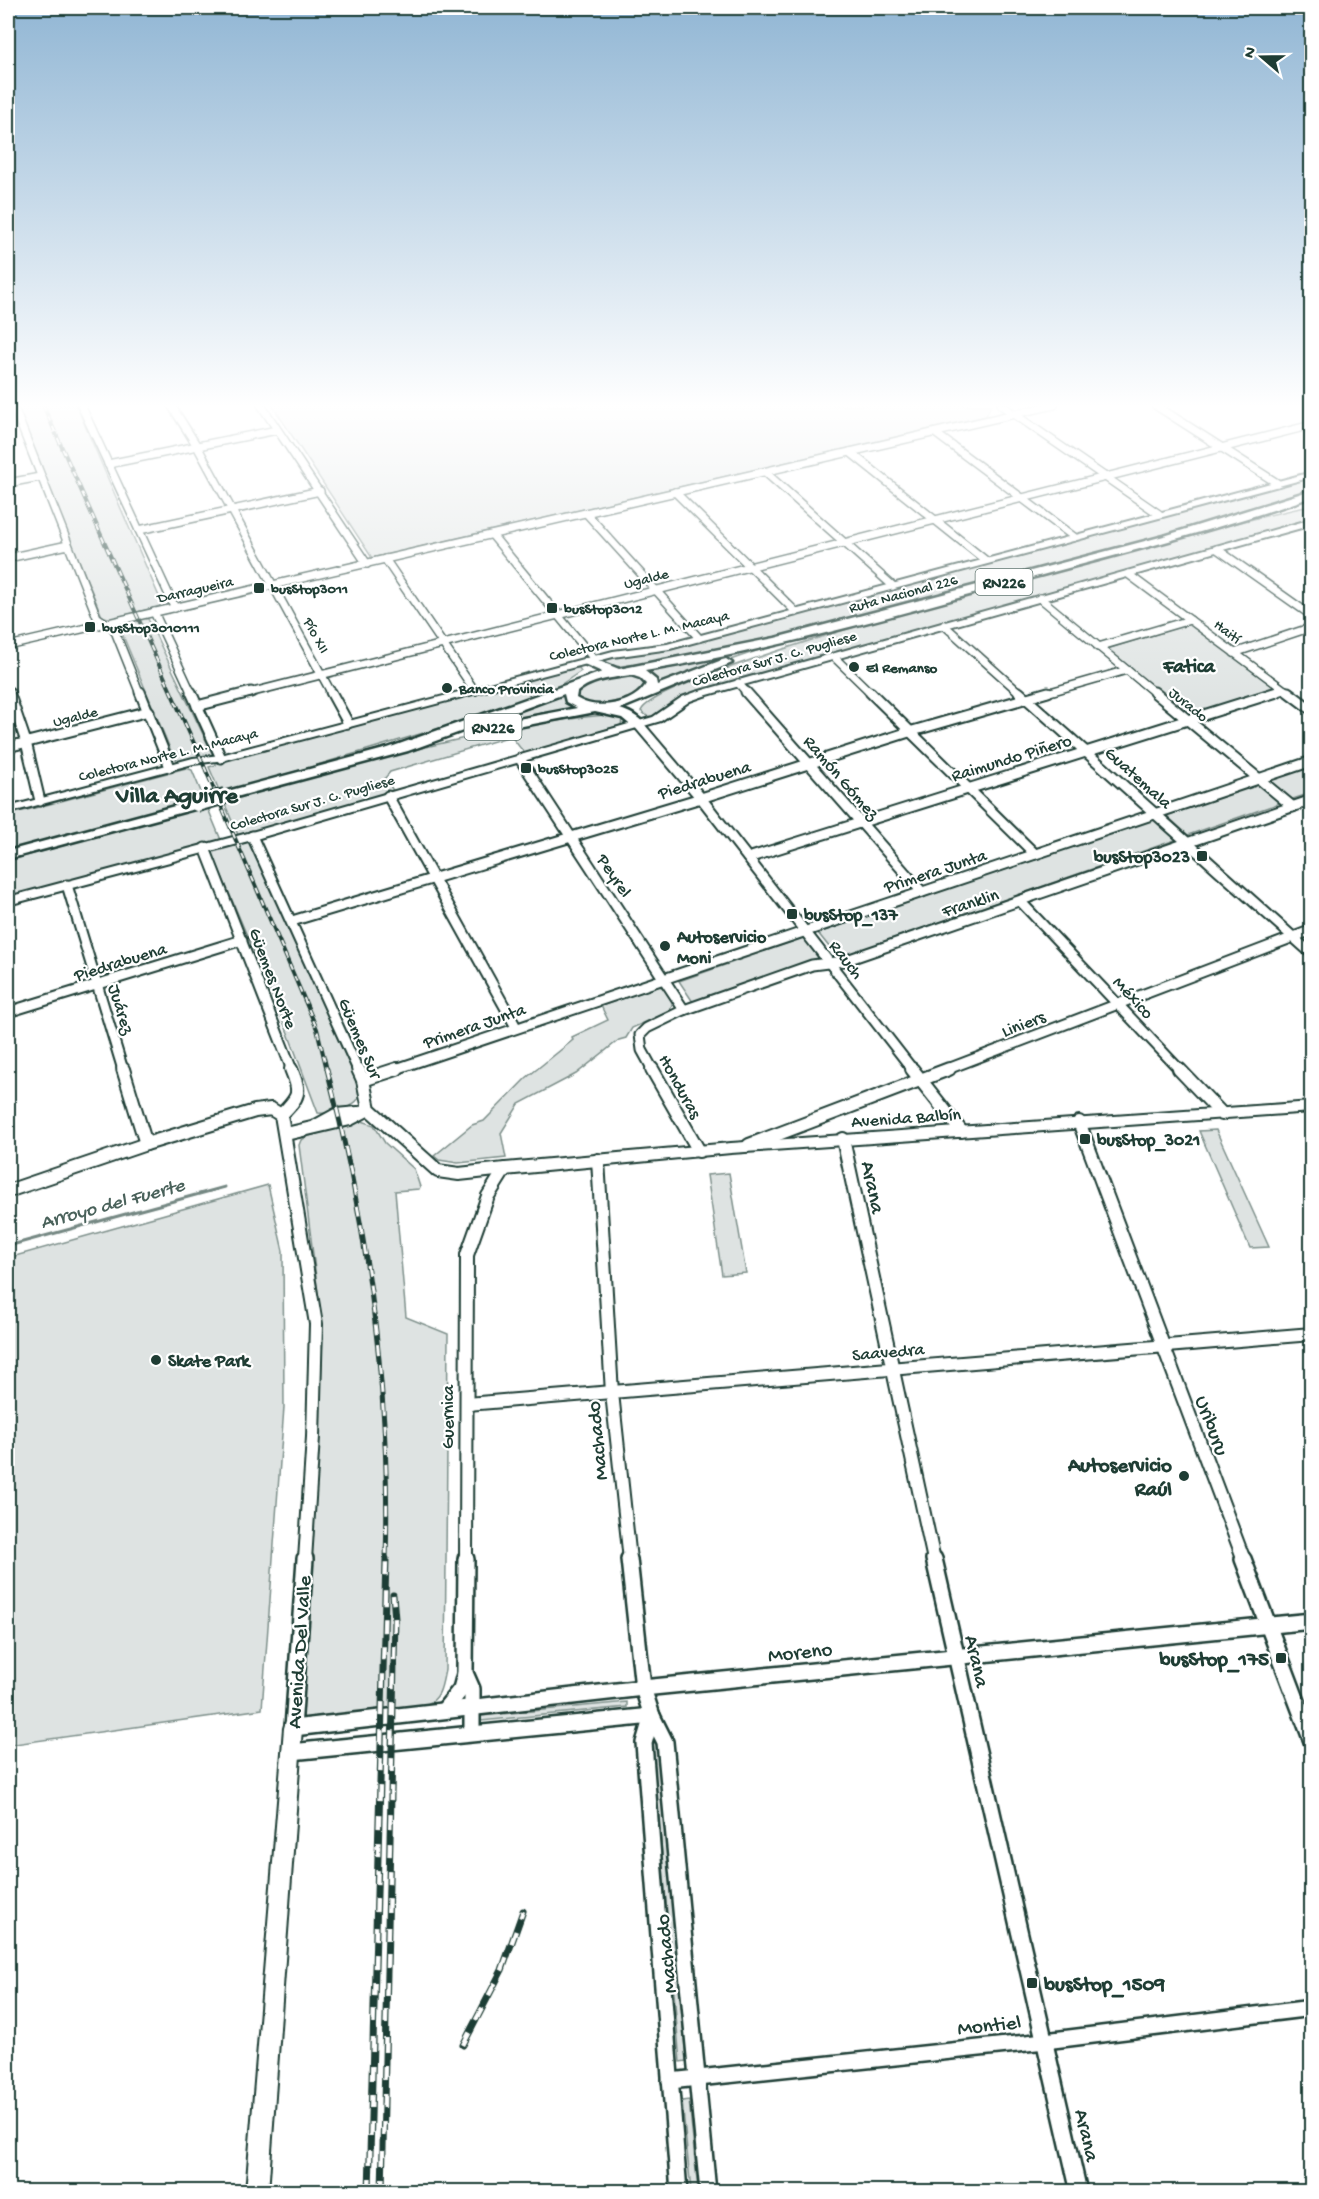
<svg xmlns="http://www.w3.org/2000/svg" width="1319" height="2199" font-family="'Gochi Hand',sans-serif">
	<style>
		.green { fill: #dee3e2; stroke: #7e908b; stroke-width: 1.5 }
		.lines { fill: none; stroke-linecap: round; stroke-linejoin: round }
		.stream { stroke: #758883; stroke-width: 3 }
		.minor-far3-casing { stroke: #1f3d34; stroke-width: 10 }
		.minor-far2-casing { stroke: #1f3d34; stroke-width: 13 }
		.minor-far1-casing { stroke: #1f3d34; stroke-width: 16 }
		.minor-casing { stroke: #1f3d34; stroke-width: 20 }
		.major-casing { stroke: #1f3d34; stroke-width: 4 }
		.highway-casing { stroke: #1f3d34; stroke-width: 5 }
		.minor-far3 { stroke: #fff; stroke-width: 7 }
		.minor-far2 { stroke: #fff; stroke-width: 9 }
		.minor-far1 { stroke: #fff; stroke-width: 12 }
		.minor { stroke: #fff; stroke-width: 15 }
		.major { fill: #fff; fill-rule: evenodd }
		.highway { fill: #fff; fill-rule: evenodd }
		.rail-far2-casing { stroke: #1f3d34; stroke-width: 4 }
		.rail-far1-casing { stroke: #1f3d34; stroke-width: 5 }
		.rail-casing { stroke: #1f3d34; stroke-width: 7 }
		.rail-far2 { stroke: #fff; stroke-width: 2; stroke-dasharray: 6; stroke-linecap: butt }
		.rail-far1 { stroke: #fff; stroke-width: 3; stroke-dasharray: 10; stroke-linecap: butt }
		.rail { stroke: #fff; stroke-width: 4.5; stroke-dasharray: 14; stroke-linecap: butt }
		.highway-bridge-casing { stroke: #1f3d34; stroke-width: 18; stroke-linecap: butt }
		.highway-bridge { stroke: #fff; stroke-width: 14 }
		.poi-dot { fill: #1f3d34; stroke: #fff; stroke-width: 2 }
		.labels { text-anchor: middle; stroke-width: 4.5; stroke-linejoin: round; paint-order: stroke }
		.far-street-label { font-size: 15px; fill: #1f3d34; stroke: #fff }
		.far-poi-label { font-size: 15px; font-weight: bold; fill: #1f3d34; stroke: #fff; text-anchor: start }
		.shield { fill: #fff; stroke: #627771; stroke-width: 1.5 }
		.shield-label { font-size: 16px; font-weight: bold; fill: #1f3d34 }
		.street-label { font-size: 18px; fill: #1f3d34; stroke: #fff }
		.poi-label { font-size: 18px; font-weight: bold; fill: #1f3d34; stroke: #fff; text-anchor: start }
		.far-district-label { font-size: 20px; font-weight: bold; fill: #1f3d34; stroke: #fff }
		.water-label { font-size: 20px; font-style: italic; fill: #4a625b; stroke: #fff }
		.near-street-label { font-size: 21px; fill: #1f3d34; stroke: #fff }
		.near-poi-label { font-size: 21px; font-weight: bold; fill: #1f3d34; stroke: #fff; text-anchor: end }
		.district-label { font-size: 24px; font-weight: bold; fill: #1f3d34; stroke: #fff }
	</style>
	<rect width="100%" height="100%" fill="#fff"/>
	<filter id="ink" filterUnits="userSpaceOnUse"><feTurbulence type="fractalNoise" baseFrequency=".0167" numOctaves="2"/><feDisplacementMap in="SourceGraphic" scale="12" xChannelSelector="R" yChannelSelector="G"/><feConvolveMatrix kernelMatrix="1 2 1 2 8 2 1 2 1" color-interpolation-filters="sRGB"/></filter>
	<g filter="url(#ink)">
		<g class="green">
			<path d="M 17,405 L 76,405 L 161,601 L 160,606 L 111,619 L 102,616 L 44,476 Z"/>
			<path d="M 272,405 L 991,405 L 986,416 L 372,558 Z"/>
			<path d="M 1311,476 L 1311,489 L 1236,515 L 815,630 L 673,660 L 613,667 L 603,663 C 614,650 648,654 664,650 Z"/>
			<path d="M 1311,506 L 1311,521 L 704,690 L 655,717 L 647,716 L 641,711 C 656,669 1236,520 1311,506 Z"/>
			<path d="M 144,618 L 148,619 L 212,753 L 210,757 L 178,761 L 173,756 L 119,626 L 123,622 Z"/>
			<path d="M 1189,624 L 1274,687 L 1189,715 L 1107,649 Z"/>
			<path d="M 765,648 L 658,685 L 653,677 L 642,670 L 711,660 Z"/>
			<path d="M 572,668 L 579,668 L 581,671 L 560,685 L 493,712 L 224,793 L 227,800 C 354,766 482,726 614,714 L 622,719 L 621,725 L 525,754 L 511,736 L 390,772 L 385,778 L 394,792 L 238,835 L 209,767 L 216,765 L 216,761 L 219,760 Z"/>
			<path d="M 629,675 L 641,677 L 647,684 L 638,695 L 603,705 L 589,705 L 575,699 L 576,691 L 596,680 Z"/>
			<path d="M 565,692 L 566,702 L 578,710 L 444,736 Z"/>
			<path d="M 1311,766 L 1311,793 L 1290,800 L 1267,781 Z"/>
			<path d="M 186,768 L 192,770 L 221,840 L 8,899 L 8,861 L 197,808 L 194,801 L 8,851 L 8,815 Z"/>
			<path d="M 1259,783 L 1283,802 L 1188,835 L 1166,815 Z"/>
			<path d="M 1155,818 L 1178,839 L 838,958 L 818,933 Z"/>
			<path d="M 249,840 L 357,1081 L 360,1097 C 350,1110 333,1114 318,1113 L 288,1033 L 213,855 L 213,850 Z"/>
			<path d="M 805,937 L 821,957 L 693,1002 L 679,981 Z"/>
			<path d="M 659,986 L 664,988 L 673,1001 L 670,1011 L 632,1028 L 626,1038 L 619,1040 L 576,1074 L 519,1104 L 501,1133 L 506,1158 L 458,1163 L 439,1160 L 434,1156 L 472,1125 L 484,1121 L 526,1078 L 573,1040 L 572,1037 L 608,1020 L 601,1006 Z"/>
			<path d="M 362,1121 L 374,1125 L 385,1143 L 414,1169 L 420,1187 L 419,1189 L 395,1191 L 406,1317 L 448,1334 L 445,1670 C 442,1684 441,1699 427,1704 L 297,1720 L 319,1426 L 323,1332 L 299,1145 L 301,1140 L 309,1136 Z"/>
			<path d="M 1216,1130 L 1269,1247 L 1250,1248 L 1199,1131 Z"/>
			<path d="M 729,1173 L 746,1273 L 722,1275 L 707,1175 Z"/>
			<path d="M 268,1185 L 283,1251 L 284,1407 L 262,1709 L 8,1745 L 8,1258 Z"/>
			<path d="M 627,1702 L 627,1707 L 481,1721 L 481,1716 Z"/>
			<path d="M 658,1739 L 686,2061 L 680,2062 L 652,1740 Z"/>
			<path d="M 689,2100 L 698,2191 L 691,2191 L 682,2101 Z"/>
		</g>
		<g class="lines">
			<path class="stream" d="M 8,1246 L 225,1187"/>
			<defs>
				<g id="minor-far3">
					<path d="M 13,405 L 97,617 L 114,629 L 140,694"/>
					<path d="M 81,405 L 175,608"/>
					<path d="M 171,405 L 197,446 L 332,694"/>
					<path d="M 261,405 L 367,564"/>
					<path d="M 1001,405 L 1159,514"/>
					<path d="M 1155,405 L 1277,483"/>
					<path d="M 935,433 L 1074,537"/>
					<path d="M 850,452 L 985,560"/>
					<path d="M 108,464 L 277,430"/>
					<path d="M 765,472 L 893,586"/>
					<path d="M 8,483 L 40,477"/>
					<path d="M 675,492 L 796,612"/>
					<path d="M 586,513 L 699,638"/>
					<path d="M 139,530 L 320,491"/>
					<path d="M 492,535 L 594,659"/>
					<path d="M 1217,549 L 1312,616"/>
					<path d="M 8,558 L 68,545"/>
					<path d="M 385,559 L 475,691"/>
					<path d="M 1128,574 L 1290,694"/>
					<path d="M 1040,598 L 1156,694"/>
					<path d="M 154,612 L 192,694"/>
					<path d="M 944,625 L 1021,694"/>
					<path d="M 8,646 L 1054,405"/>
					<path d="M 1098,647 L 1190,620"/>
					<path d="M 1234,653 L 1312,627"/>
					<path d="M 834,657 L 872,694"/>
					<path d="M 738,683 L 748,694"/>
					<path d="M 8,690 L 9,694"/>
					<path d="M 245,694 L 1312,425"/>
					<path d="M 1043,694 L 1127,670"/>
					<path d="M 1272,694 L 1285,690"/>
				</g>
				<g id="minor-far2">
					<path d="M 9,692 L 26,742 L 40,801"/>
					<path d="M 140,692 L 170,767"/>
					<path d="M 191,692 L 221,758"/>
					<path d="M 331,692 L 348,723"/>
					<path d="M 746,692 L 922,892"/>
					<path d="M 870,692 L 1035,854"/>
					<path d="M 1019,692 L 1312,954"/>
					<path d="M 1154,692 L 1293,807"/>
					<path d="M 1288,692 L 1312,710"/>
					<path d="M 197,706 L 251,692"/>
					<path d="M 639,725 L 701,798 L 913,1070"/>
					<path d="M 8,747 L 149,711"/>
					<path d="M 520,759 L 684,1010"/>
					<path d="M 388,796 L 516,1027"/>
					<path d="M 252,836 L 358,1070"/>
					<path d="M 205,848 L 292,1070"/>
					<path d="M 748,858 L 1277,692"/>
					<path d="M 67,885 L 123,1070"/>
					<path d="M 1021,902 L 1180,1070"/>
					<path d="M 292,921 L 701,798 L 909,732 L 1048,692"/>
					<path d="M 8,1012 L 242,940"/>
					<path d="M 393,1070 L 1312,761"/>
					<path d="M 653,1070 L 642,1050 L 640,1035 L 647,1028 L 684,1010 L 812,965 L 844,961 L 1312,800"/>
					<path d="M 945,1070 L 1312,930"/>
				</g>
				<g id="minor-far1">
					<path d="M 123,1069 L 146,1144"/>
					<path d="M 358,1069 L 363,1080 L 369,1109 L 438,1171 L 459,1174 L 505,1169"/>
					<path d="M 652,1069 L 699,1151"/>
					<path d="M 912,1069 L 961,1131"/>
					<path d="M 1179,1069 L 1222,1114"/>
					<path d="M 363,1080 L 397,1069"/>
					<path d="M 281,1115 C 300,1096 301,1093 291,1069"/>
					<path d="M 281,1115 L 316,1324 L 313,1437 L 305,1560"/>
					<path d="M 1079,1122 L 1244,1560"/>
					<path d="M 316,1126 L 336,1115 L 358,1113"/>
					<path d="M 286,1134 L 350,1119 L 369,1109"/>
					<path d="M 843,1139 L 934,1560"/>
					<path d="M 749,1145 L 949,1069"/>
					<path d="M 598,1160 L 612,1393 L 630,1560"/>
					<path d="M 8,1191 L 146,1144 L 255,1111 L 271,1109 L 281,1115"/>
					<path d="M 467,1404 L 1312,1334"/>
					<path d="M 466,1560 L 467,1255 L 488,1196 L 505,1169"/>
				</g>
				<g id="minor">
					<path d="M 305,1559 L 293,1728 L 643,1688 L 1312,1621"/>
					<path d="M 466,1559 L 465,1673 L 472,1689 L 472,1733"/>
					<path d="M 629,1559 L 643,1688 L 652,1716 L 665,1742 L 708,2192"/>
					<path d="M 934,1559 L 1079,2192"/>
					<path d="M 1243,1559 L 1312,1741"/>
					<path d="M 445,1709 L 461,1689 L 465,1674"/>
					<path d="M 652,1716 L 644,1743 L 679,2192"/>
					<path d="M 291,1752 L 652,1716"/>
					<path d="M 670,2081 L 1045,2041 L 1312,2008"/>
				</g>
				<g id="major">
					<path d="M 1304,405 L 1312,405 L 1312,409 Z"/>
					<path d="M 1312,472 L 1312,477 L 670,649 L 613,657 L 225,760 L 193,764 L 8,813 L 8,807 L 193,758 L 221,755 L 613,651 L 667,644 Z"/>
					<path d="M 1312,519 L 1312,525 L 704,696 L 690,701 L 661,721 L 256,839 L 8,905 L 8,897 L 248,833 L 653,717 L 682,697 L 696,692 Z"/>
					<path d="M 1312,1102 L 1312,1112 L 731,1153 L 505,1175 L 500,1173 L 498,1169 L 500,1165 L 505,1163 L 731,1143 Z"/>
					<path d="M 293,1719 L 300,1721 L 302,1728 L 268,2192 L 246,2192 L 284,1728 L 286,1721 Z"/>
				</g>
				<g id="highway">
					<path d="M 1312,490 L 1312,497 C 1217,530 1120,554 1024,580 C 899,614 774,650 645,671 L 656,680 L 657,685 L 722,660 L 726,659 L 732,663 L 620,709 C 630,712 639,717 645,725 L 644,728 L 634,728 L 622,718 L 595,712 L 481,734 L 475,730 L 481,726 L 577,708 L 566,702 L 564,694 L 408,751 L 225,800 L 218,796 L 220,793 L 388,748 L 602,672 L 584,664 L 584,658 L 592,658 L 619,669 L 775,638 L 1164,536 ZM 631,675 L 640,678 L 646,684 C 634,705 596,711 576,698 L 577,692 C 592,679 612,678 631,675 Z"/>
					<path d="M 197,800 L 202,801 L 204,804 L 202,807 L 8,859 L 8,851 Z"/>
				</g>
			</defs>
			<use href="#minor-far3" class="minor-far3-casing"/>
			<use href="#minor-far2" class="minor-far2-casing"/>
			<use href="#minor-far1" class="minor-far1-casing"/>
			<use href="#minor" class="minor-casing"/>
			<use href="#major" class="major-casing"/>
			<use href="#highway" class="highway-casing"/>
			<use href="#minor-far3" class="minor-far3"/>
			<use href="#minor-far2" class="minor-far2"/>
			<use href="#minor-far1" class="minor-far1"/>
			<use href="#minor" class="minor"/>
			<use href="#major" class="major"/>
			<use href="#highway" class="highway"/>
			<defs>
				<path id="rail-far2" d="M 43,405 L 201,759 L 317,1029 L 327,1070"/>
				<path id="rail-far1" d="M 327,1069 C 368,1229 391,1394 386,1560"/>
				<g id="rail">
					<path d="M 463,2045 L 502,1970 L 523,1911"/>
					<path d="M 369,2192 L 386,1559"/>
					<path d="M 382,2192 L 395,1619 L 393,1595"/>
				</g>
			</defs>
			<use href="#rail-far2" class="rail-far2-casing"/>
			<use href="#rail-far1" class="rail-far1-casing"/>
			<use href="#rail" class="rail-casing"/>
			<use href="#rail-far2" class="rail-far2"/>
			<use href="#rail-far1" class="rail-far1"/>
			<use href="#rail" class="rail"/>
			<defs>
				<path id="highway-bridge" d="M 197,804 L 225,796"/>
			</defs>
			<use href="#highway-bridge" class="highway-bridge-casing"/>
			<use href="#highway-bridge" class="highway-bridge"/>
		</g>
	</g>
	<linearGradient id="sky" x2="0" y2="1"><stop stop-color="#91b6d4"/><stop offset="0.57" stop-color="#fff"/><stop offset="1" stop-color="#fff" stop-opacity="0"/></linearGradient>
	<rect width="1319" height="712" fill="url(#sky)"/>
	<g class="poi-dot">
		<rect x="253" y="582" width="12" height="12" rx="3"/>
		<rect x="546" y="602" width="12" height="12" rx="3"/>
		<rect x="84" y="621" width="12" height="12" rx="3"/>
		<circle cx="854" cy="667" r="6"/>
		<circle cx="447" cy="688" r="6"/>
		<rect x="520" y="762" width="12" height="12" rx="3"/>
		<rect x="1196" y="850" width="12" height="12" rx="3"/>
		<rect x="786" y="908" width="12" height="12" rx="3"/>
		<circle cx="665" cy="946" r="6"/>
		<rect x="1079" y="1133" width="12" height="12" rx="3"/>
		<circle cx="156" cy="1360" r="6"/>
		<circle cx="1184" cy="1476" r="6"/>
		<rect x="1275" y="1652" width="12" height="12" rx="3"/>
		<rect x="1026" y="1977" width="12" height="12" rx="3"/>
	</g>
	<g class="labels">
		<g class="far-street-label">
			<text transform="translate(646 578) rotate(-14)" y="5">Ugalde</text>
			<text transform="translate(195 589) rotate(-13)" y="5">Darragueira</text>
			<text transform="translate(903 593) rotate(-15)" y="5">Ruta Nacional 226</text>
			<text transform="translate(1228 631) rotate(37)" y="5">Haití</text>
			<text transform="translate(317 635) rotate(61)" y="5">Pío XII</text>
			<text transform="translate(639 635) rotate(-13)" y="5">Colectora Norte L. M. Macaya</text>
			<text transform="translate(774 658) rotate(-16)" y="5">Colectora Sur J. C. Pugliese</text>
			<text transform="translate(1189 704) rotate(39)" y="5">Jurado</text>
			<text transform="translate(75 716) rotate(-14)" y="5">Ugalde</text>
			<text transform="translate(168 754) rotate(-14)" y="5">Colectora Norte L. M. Macaya</text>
			<text transform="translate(312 802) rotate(-16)" y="5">Colectora Sur J. C. Pugliese</text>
		</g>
		<g class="far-poi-label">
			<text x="271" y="593">busStop3011</text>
			<text x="564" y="613">busStop3012</text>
			<text x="102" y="632">busStop3010111</text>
			<text x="866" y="672">El Remanso</text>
			<text x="459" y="693">Banco Provincia</text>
			<text x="538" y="773">busStop3025</text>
		</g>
		<g class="shield">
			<rect x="975.5" y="569" width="57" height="26" rx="4.5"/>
			<rect x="464.5" y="714" width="57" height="26" rx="4.5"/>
		</g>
		<g class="shield-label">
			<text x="1004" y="588">RN226</text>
			<text x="493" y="733">RN226</text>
		</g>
		<g class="street-label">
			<text transform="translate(1011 757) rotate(-17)" y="6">Raimundo Piñero</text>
			<text transform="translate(842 777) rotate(49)" y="6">Ramón Gómez</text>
			<text transform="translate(1139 777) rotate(42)" y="6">Guatemala</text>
			<text transform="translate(704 779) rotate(-17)" y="6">Piedrabuena</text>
			<text transform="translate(935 870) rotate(-18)" y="6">Primera Junta</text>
			<text transform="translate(615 875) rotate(56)" y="6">Peyrel</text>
			<text transform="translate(970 902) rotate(-18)" y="6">Franklin</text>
			<text transform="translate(847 959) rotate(52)" y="6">Rauch</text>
			<text transform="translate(120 961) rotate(-17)" y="6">Piedrabuena</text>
			<text transform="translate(274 978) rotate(69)" y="6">Güemes Norte</text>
			<text transform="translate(1134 997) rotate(47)" y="6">México</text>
			<text transform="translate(122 1009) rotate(73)" y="6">Juárez</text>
			<text transform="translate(1023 1023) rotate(-21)" y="6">Liniers</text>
			<text transform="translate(474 1025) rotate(-19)" y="6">Primera Junta</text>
			<text transform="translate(361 1038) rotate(67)" y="6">Güemes Sur</text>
			<text transform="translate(681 1086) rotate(61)" y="6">Honduras</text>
			<text transform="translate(906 1117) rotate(-4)" y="6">Avenida Balbín</text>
			<text transform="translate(888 1351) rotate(-5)" y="6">Saavedra</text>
			<text transform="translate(447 1417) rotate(-90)" y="6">Guernica</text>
		</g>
		<g class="poi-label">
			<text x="1190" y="862" text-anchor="end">busStop3023</text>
			<text x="804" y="920">busStop_137</text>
			<text x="677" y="942">Autoservicio<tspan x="677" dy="21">Moni</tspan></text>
			<text x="1097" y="1145">busStop_3021</text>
			<text x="168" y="1366">Skate Park</text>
		</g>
		<g class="far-district-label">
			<text x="1189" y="672">Fatica</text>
		</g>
		<g class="water-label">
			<text transform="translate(112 1202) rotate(-15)" y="7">Arroyo del Fuerte</text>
		</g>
		<g class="near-street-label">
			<text transform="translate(874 1187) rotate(78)" y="7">Arana</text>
			<text transform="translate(1213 1425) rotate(69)" y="7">Uriburu</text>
			<text transform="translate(596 1441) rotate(-96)" y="7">Machado</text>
			<text transform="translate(800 1651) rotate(-6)" y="7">Moreno</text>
			<text transform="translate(298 1652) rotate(-86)" y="7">Avenida Del Valle</text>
			<text transform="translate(978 1661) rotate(77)" y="7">Arana</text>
			<text transform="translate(665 1954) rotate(-96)" y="7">Machado</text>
			<text transform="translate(989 2024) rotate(-6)" y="7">Montiel</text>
			<text transform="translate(1088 2135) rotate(77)" y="7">Arana</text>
		</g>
		<g class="near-poi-label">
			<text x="1172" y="1471">Autoservicio<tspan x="1172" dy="24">Raúl</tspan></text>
			<text x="1269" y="1665">busStop_175</text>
			<text x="1044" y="1990" text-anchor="start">busStop_1509</text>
		</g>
		<g class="district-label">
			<text x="177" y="802">Villa Aguirre</text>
		</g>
	</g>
	<rect width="1319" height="2199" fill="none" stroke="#fff" stroke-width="30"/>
	<rect x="15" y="15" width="1289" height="2169" fill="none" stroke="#1f3d34" stroke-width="2" filter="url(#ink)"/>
	<g transform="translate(1262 57) rotate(290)" stroke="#ffffff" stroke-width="4.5" paint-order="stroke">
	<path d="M0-4.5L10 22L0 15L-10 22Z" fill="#1f3d34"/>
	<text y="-9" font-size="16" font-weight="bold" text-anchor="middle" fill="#1f3d34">N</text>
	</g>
</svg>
